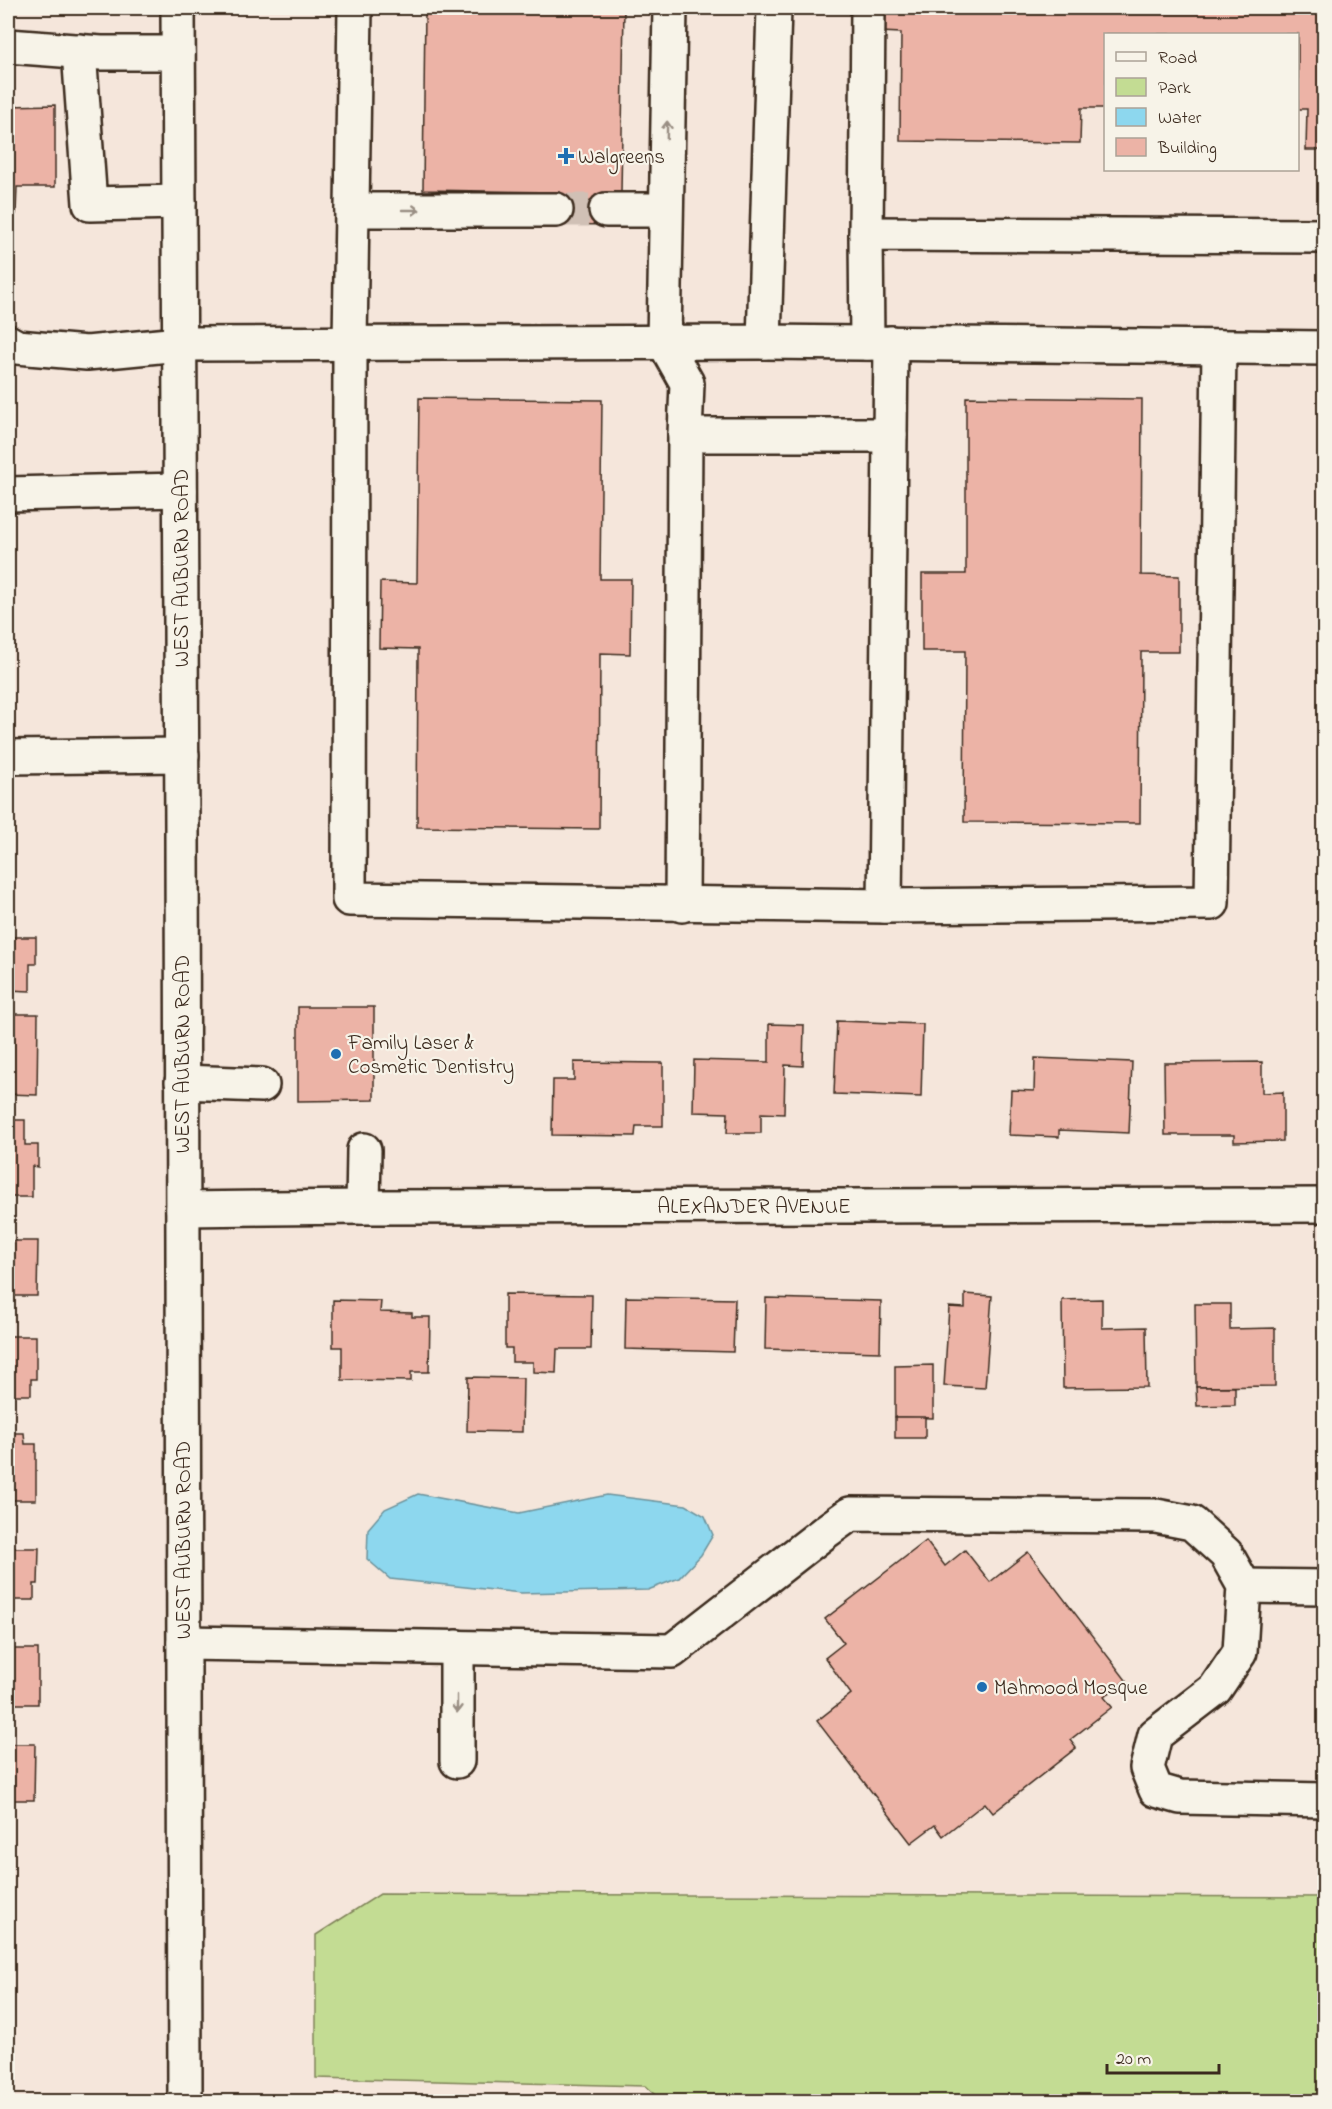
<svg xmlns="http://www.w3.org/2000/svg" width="1332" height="2109" font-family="'Indie Flower',sans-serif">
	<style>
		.green { fill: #c3dc93; stroke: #7f8358; stroke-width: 1.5 }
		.water { fill: #8dd7ee; stroke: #6c929b; stroke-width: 1.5 }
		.building { fill: #ecb3a6; stroke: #3b2a1e; stroke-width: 1.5 }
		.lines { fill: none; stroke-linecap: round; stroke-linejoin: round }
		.minor-tunnel { stroke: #d0c0b5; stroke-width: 33; stroke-dasharray: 33 16; stroke-linecap: butt }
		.minor-casing { stroke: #3b2a1e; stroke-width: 38 }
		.major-casing { stroke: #3b2a1e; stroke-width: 38 }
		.minor { stroke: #f7f3e8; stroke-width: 33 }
		.major { stroke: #f7f3e8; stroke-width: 33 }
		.oneway { stroke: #998e83 }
		.poi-dot { fill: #1f6fb2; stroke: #f7f3e8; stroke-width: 2 }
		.labels { text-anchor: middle; stroke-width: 4.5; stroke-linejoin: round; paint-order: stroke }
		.poi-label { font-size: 21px; fill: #3b2a1e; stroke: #f7f3e8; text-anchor: start }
		.street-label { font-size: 21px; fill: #3b2a1e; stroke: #f7f3e8 }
	</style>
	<rect width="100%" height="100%" fill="#f5e6db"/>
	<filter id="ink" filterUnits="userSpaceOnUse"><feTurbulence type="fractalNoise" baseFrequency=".0167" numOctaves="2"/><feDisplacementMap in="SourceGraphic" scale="12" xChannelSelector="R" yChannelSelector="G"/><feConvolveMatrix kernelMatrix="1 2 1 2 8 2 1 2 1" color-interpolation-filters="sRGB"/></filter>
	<g filter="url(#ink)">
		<path class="green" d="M 380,1894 L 1324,1897 L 1324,2101 L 663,2102 L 645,2086 L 316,2078 L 316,1935 Z"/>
		<path class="water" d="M 418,1494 L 519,1513 L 607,1495 L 686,1505 L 705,1516 L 713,1535 L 701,1555 L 679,1578 L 648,1590 L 521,1593 L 390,1579 L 367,1559 L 368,1529 L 385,1509 Z"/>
		<g class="building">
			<path d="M 425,8 L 624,8 L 621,193 L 606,192 L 605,225 L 557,224 L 557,192 L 423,190 Z"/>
			<path d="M 881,8 L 1324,8 L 1324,150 L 1306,150 L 1307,109 L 1298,109 L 1298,34 L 1106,34 L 1106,108 L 1081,108 L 1080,143 L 900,141 L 901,33 L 881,32 Z"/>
			<path d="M 55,105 L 55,187 L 17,187 L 16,214 L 8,214 L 8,106 Z"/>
			<path d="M 966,397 L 1142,399 L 1141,575 L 1179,576 L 1179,652 L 1141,652 L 1140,823 L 964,822 L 965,651 L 922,651 L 922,574 L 966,574 Z"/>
			<path d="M 419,398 L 602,400 L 600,579 L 631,579 L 630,654 L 600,653 L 599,829 L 417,827 L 418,649 L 379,648 L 380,582 L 417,583 Z"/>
			<path d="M 8,937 L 36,937 L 36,964 L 30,964 L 30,991 L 8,990 Z"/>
			<path d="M 298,1007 L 374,1007 L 374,1100 L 298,1101 Z"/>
			<path d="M 8,1014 L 38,1014 L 37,1095 L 8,1094 Z"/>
			<path d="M 837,1021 L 923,1024 L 921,1097 L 834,1094 Z"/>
			<path d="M 769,1024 L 804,1025 L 803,1066 L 785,1065 L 784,1114 L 761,1113 L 761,1133 L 727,1133 L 728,1113 L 693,1112 L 694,1060 L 769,1062 Z"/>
			<path d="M 1035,1058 L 1132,1062 L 1129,1133 L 1059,1130 L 1059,1137 L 1009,1135 L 1011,1090 L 1034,1091 Z"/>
			<path d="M 574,1062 L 663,1063 L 663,1126 L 636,1126 L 635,1136 L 552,1135 L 553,1080 L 574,1080 Z"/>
			<path d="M 1262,1062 L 1262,1093 L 1283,1092 L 1283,1141 L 1234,1142 L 1234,1135 L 1165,1135 L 1164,1063 Z"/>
			<path d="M 8,1120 L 25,1120 L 25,1145 L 38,1145 L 38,1167 L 32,1166 L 32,1197 L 8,1197 Z"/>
			<path d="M 8,1241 L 38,1241 L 37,1296 L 8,1296 Z"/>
			<path d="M 505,1294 L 592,1295 L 591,1349 L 557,1349 L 556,1373 L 533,1372 L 533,1362 L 512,1362 L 512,1348 L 505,1348 Z"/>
			<path d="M 965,1294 L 992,1296 L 985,1388 L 944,1386 L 949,1307 L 965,1308 Z"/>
			<path d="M 626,1297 L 735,1299 L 733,1352 L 625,1349 Z"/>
			<path d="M 766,1298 L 881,1301 L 880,1352 L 765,1349 Z"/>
			<path d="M 1102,1299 L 1102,1328 L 1146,1327 L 1147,1387 L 1063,1388 L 1062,1300 Z"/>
			<path d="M 333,1300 L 381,1301 L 380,1312 L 412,1313 L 412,1317 L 430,1317 L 429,1372 L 411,1372 L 411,1381 L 342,1380 L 342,1347 L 333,1347 Z"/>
			<path d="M 1195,1304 L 1230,1304 L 1230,1329 L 1275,1328 L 1275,1386 L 1196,1387 Z"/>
			<path d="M 8,1336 L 36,1336 L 36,1379 L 31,1379 L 31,1395 L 8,1395 Z"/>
			<path d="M 1324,1340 L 1324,1423 L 1322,1423 Z"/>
			<path d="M 933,1365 L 933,1418 L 895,1417 L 895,1366 Z"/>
			<path d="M 468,1377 L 523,1378 L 522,1432 L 467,1431 Z"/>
			<path d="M 1196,1387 L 1235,1387 L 1235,1405 L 1197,1406 Z"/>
			<rect x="895" y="1417" width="30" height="21"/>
			<path d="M 8,1433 L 24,1433 L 25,1444 L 36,1444 L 36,1500 L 8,1500 Z"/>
			<path d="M 926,1541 L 945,1566 L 965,1550 L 990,1582 L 1028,1552 L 1126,1680 L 1104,1697 L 1112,1707 L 1070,1740 L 1076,1748 L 993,1813 L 985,1803 L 943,1836 L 935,1825 L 911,1843 L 817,1721 L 851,1694 L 825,1658 L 844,1643 L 825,1619 Z"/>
			<path d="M 8,1548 L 39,1548 L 38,1584 L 34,1584 L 34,1600 L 8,1600 Z"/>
			<rect x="8" y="1649" width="30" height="55"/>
			<path d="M 8,1744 L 35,1744 L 34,1800 L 8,1800 Z"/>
		</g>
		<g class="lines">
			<path class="minor-tunnel" d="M 556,210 L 606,210"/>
			<defs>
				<g id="minor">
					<path d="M 355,8 L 350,343 L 349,899 L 885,906 L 1212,903 L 1219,347"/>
					<path d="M 670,8 L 664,342 L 687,383 L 685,435"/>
					<path d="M 8,46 L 101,53 L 178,53"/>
					<path d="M 79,51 L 90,204 L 179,202"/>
					<path d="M 352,210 L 556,210"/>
					<path d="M 606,210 L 665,210"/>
					<path d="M 866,234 L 868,8"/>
					<path d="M 8,342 L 17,347 L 87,353 L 179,344 L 764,342 L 774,8"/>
					<path d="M 764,342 L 1324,348"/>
					<path d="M 867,343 L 866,234 L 1324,236"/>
					<path d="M 8,494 L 180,490"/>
					<path d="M 8,757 L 182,755"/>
					<path d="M 682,905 L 685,435 L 890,435 L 891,343"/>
					<path d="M 885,906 L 890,435"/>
					<path d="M 182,1082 L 262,1085"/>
					<path d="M 363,1207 L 364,1150"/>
					<path d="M 183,1209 L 363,1207 L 1324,1205"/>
					<path d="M 1244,1586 L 1324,1587"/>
					<path d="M 184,1643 L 672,1651 L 825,1532 L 850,1514 L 1156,1516 L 1192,1523 L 1226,1554 L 1244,1586 L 1240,1652 L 1215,1689 L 1155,1735 L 1147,1768 L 1156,1790 L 1180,1797 L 1324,1800"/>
					<path d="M 457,1761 L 457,1647"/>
				</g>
				<path id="major" d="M 178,8 L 182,832 L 185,2102"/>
			</defs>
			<use href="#minor" class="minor-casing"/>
			<use href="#major" class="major-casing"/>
			<use href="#minor" class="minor"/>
			<use href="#major" class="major"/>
		</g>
		<defs><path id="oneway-shaft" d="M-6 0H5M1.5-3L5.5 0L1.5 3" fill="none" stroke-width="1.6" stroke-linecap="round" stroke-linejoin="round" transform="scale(1.5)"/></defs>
		<g class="oneway">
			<use href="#oneway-shaft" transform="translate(667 130) rotate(-89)"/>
			<use href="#oneway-shaft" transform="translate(411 210)"/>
			<use href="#oneway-shaft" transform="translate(457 1704) rotate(90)"/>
		</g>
	</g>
	<g class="poi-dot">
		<path d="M563 147h6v6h6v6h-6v6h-6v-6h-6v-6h6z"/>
		<circle cx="336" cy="1054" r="6"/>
		<circle cx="982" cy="1687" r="6"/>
	</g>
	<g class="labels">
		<g class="poi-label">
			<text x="578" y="163">Walgreens</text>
			<text x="348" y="1049">Family Laser &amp;<tspan x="348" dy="24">Cosmetic Dentistry</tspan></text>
			<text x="994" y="1694">Mahmood Mosque</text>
		</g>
		<g class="street-label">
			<text transform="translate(181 568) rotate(-90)" y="7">WEST AUBURN ROAD</text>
			<text transform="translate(182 1054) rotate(-90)" y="7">WEST AUBURN ROAD</text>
			<text x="754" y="1213">ALEXANDER AVENUE</text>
			<text transform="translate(183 1540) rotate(-90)" y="7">WEST AUBURN ROAD</text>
		</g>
	</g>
	<rect width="1332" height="2109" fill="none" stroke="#f7f3e8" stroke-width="30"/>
	<rect x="15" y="15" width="1302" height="2079" fill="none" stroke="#3b2a1e" stroke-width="2" filter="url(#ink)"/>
	<rect x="1104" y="33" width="195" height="138" fill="#f7f3e8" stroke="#aca397" stroke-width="1.5"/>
	<rect x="1116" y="52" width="30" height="9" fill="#f7f3e8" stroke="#aca397" stroke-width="1.5"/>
	<text x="1158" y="63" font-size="18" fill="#3b2a1e">Road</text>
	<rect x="1116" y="78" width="30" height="18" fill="#c3dc93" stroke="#aca397" stroke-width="1.5"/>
	<text x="1158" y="93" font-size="18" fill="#3b2a1e">Park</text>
	<rect x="1116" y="108" width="30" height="18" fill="#8dd7ee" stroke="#aca397" stroke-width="1.5"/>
	<text x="1158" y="123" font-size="18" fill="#3b2a1e">Water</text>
	<rect x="1116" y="138" width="30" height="18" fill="#ecb3a6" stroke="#aca397" stroke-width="1.5"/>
	<text x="1158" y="153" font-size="18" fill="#3b2a1e">Building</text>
	<path d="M1107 2064v9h112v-9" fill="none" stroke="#3b2a1e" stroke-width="3"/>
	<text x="1116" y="2064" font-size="18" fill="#3b2a1e" stroke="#f7f3e8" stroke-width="4.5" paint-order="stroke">20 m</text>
</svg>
